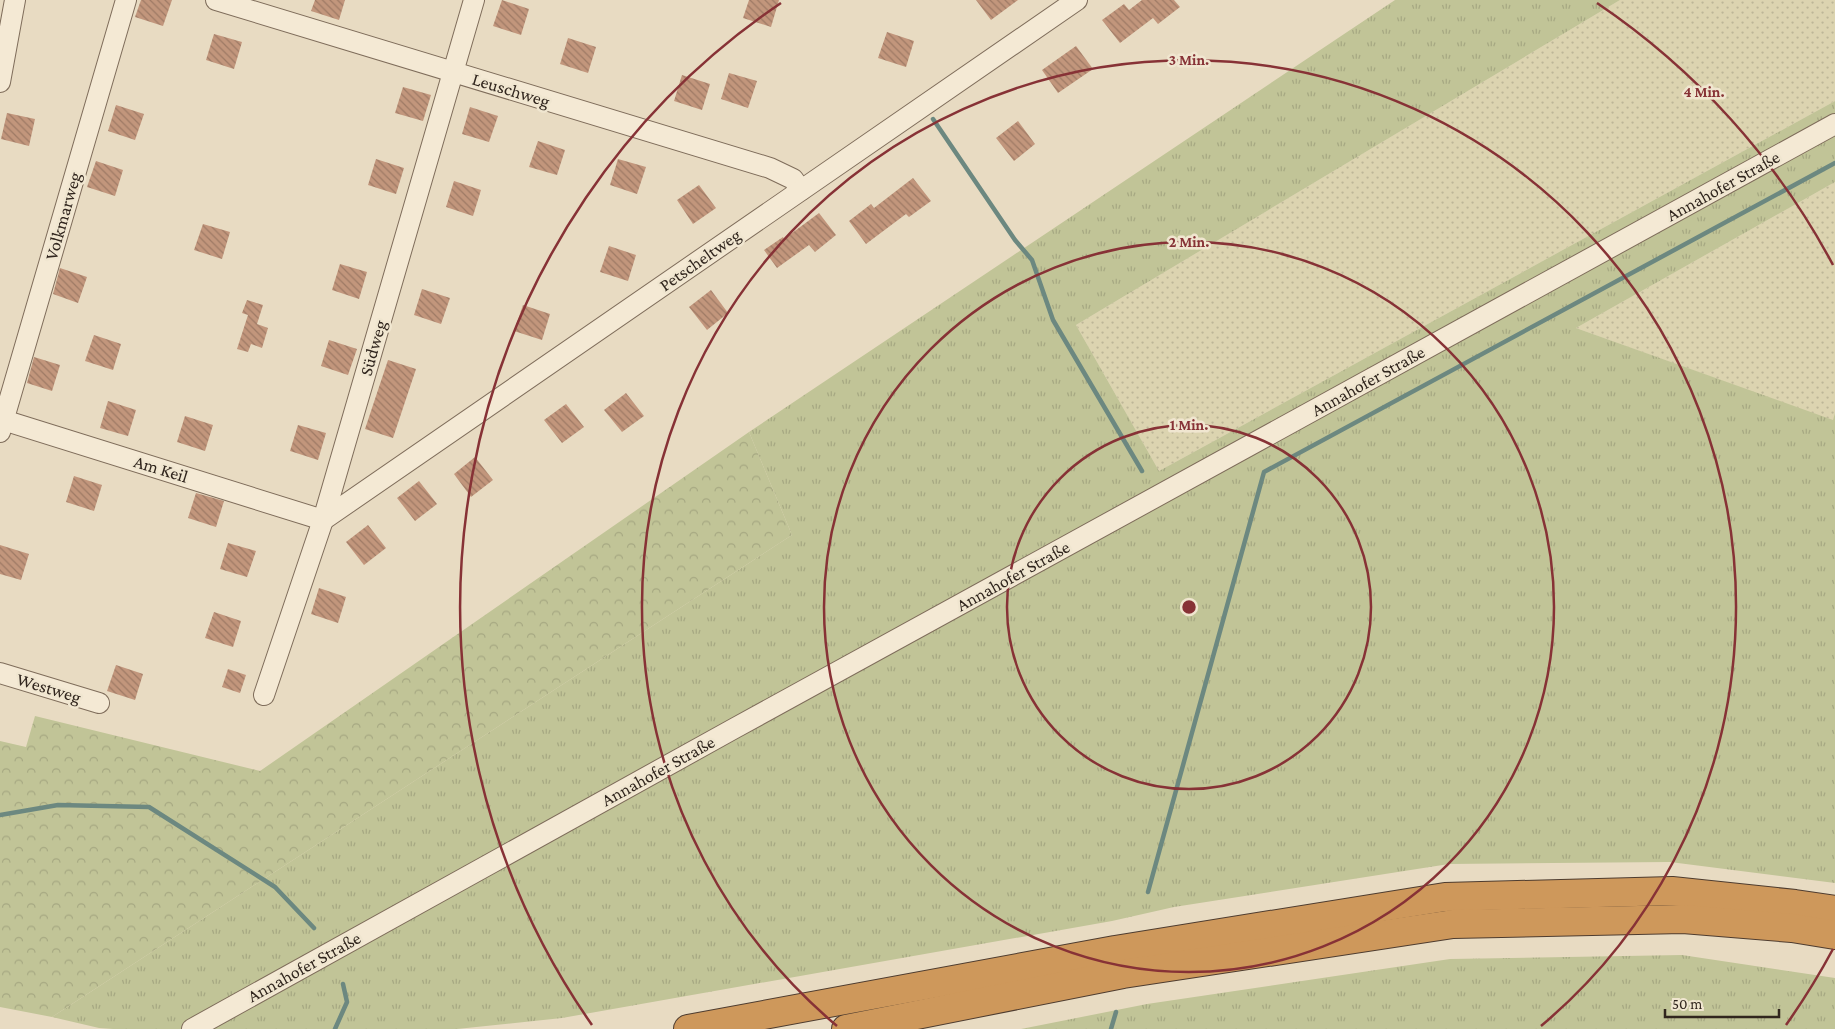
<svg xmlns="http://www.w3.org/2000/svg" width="1835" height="1029" font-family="'Crimson Pro',serif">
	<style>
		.farmland { fill: url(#farmland-dots) }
		.grass { fill: url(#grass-tufts) }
		.forest { fill: url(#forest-crowns) }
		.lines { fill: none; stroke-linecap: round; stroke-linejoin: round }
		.stream { stroke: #6c8880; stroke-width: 4.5 }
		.building { fill: url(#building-back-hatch) }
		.minor-casing { stroke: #7f6d5b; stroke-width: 22 }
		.highway-casing { stroke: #4e3c2f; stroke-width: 30 }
		.minor { stroke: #f4e9d4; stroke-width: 20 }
		.highway { stroke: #ce985b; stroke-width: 28 }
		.ring { fill: none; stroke: #873236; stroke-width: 2.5 }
		.labels { text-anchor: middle; stroke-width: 5; stroke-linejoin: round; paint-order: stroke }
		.street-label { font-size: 18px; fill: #31261e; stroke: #f0e6d0 }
		.centre { fill: #873236; stroke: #f0e6d0; stroke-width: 2.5 }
		.ring-label { font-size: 15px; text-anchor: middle; font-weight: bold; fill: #873236; stroke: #f0e6d0; stroke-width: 5; stroke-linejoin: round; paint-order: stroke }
	</style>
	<defs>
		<pattern id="farmland-dots" width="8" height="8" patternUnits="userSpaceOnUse" patternTransform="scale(1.25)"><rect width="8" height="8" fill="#dcd4b0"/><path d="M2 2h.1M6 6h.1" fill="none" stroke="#bdb697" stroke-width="1.8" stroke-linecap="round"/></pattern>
		<pattern id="grass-tufts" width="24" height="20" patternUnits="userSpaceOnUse" patternTransform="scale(1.25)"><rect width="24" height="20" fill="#c1c497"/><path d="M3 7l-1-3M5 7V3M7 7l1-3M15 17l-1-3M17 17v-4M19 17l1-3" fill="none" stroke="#a6a882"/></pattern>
		<pattern id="forest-crowns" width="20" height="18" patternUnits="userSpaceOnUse" patternTransform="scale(1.25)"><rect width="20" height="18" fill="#c1c497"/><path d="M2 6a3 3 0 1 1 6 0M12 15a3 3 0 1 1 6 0" fill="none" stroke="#a6a882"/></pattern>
		<pattern id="building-back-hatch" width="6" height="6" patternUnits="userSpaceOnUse" patternTransform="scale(1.25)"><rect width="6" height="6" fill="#c2967c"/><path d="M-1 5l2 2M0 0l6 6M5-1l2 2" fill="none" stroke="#9e7a65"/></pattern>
	</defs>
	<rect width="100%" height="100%" fill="#e8dbc2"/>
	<g class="farmland">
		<path d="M 1620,0 L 1835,0 L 1835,101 L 1159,471 L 1076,325 Z"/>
		<path d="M 1835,182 L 1835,413 L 1833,421 L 1576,328 Z"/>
	</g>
	<g class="grass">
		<path d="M 1395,0 L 1620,0 L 1076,325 L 1159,471 L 1835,101 L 1835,182 L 1576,328 L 1833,420 L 1835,413 L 1835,883 L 1670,862 L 1449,864 L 1174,907 L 1112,921 L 562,1018 L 457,1029 L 113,1029 L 99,1028 L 52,1017 L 792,535 L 749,432 Z"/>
		<path d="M 1682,955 L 1835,978 L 1835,1029 L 1021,1029 L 1147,1004 L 1450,959 Z"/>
	</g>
	<path class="forest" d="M 749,432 L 792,535 L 52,1017 L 0,1007 L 0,741 L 26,747 L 35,716 L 260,771 Z"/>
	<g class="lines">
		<g class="stream">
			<path d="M 933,119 L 1015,240 L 1032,260 L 1053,320 L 1142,471"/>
			<path d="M 0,815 L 58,805 L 149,807 L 275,887 L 314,928"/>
			<path d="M 1148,892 L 1264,472 L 1835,163"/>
			<path d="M 335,1029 L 347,1002 L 343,984"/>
			<path d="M 1111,1029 L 1116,1012"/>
		</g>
	</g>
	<g class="building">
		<path d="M 141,0 L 172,0 L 163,26 L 135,17 Z"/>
		<path d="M 315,0 L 345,0 L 339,20 L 311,11 Z"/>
		<path d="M 502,0 L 529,9 L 521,35 L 493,26 Z"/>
		<path d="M 749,0 L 779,0 L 771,27 L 743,18 Z"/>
		<path d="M 976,0 L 1018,0 L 991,20 Z"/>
		<path d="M 1142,0 L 1174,0 L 1180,7 L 1158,24 L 1153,18 L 1120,43 L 1102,20 L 1124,4 L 1129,10 Z"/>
		<path d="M 887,32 L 914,41 L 906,67 L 878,58 Z"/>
		<path d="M 214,34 L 242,42 L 234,69 L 206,60 Z"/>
		<path d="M 568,38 L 596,47 L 588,73 L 560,64 Z"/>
		<path d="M 1076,46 L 1093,69 L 1058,93 L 1042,70 Z"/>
		<path d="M 729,73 L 757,81 L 748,108 L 721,99 Z"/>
		<path d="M 682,75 L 710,84 L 702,110 L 674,101 Z"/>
		<path d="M 403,87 L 431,95 L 423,121 L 395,113 Z"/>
		<path d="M 116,105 L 144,114 L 135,140 L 108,131 Z"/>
		<path d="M 470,107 L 498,116 L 489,142 L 462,134 Z"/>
		<path d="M 7,113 L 35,119 L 29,146 L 1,139 Z"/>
		<path d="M 1018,121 L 1035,144 L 1014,161 L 996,138 Z"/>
		<path d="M 538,141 L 565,150 L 557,175 L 529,167 Z"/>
		<path d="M 376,159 L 404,168 L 396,194 L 368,185 Z"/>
		<path d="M 618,159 L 646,167 L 637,194 L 610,185 Z"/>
		<path d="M 96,161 L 123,170 L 115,196 L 87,187 Z"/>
		<path d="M 913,178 L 931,201 L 909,217 L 906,214 L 866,244 L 849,221 L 871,204 L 874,208 Z"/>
		<path d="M 454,181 L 481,190 L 473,216 L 446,207 Z"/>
		<path d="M 699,185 L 716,208 L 693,224 L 677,200 Z"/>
		<path d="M 819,213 L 836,235 L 815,252 L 809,245 L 777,268 L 764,250 L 783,237 L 784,239 Z"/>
		<path d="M 203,224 L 230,232 L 222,259 L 194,250 Z"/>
		<path d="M 609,246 L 636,255 L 628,281 L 600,272 Z"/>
		<path d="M 340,264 L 367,272 L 359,299 L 332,290 Z"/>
		<path d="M 60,268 L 87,277 L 78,303 L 53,294 Z"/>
		<path d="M 422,289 L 450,298 L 441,324 L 414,315 Z"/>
		<path d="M 711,290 L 728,313 L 707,330 L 689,307 Z"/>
		<path d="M 247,300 L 263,305 L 257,324 L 268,328 L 262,348 L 251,344 L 248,352 L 237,349 L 248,315 L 242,313 Z"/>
		<path d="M 523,305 L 550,314 L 542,340 L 514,331 Z"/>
		<path d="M 94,335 L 121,344 L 113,370 L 85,361 Z"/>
		<path d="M 329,340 L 357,349 L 348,375 L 321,366 Z"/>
		<path d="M 34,357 L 60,365 L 52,391 L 27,383 Z"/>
		<path d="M 388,360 L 416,369 L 393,438 L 365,429 Z"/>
		<path d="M 626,393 L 644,416 L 622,432 L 604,410 Z"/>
		<path d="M 108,401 L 136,410 L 128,436 L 100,428 Z"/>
		<path d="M 566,404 L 584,427 L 562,443 L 544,420 Z"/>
		<path d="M 185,416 L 213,425 L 205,451 L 177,442 Z"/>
		<path d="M 298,425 L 326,433 L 318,460 L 290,451 Z"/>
		<path d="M 475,457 L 493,480 L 471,497 L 454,474 Z"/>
		<path d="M 74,476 L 102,485 L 94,511 L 66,502 Z"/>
		<path d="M 419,481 L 437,504 L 415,521 L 397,498 Z"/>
		<path d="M 196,493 L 224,501 L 216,527 L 188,518 Z"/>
		<path d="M 368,525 L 386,548 L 364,565 L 346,542 Z"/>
		<path d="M 228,543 L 256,551 L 247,577 L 220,569 Z"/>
		<path d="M 0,545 L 29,554 L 21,580 L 0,574 Z"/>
		<path d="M 319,588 L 346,597 L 338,623 L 311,614 Z"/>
		<path d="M 214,612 L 241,621 L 233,647 L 205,638 Z"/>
		<path d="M 116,665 L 143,674 L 135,700 L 107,691 Z"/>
		<path d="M 228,669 L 246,675 L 240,693 L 222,687 Z"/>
	</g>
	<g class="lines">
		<defs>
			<g id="minor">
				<path d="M 216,0 L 770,168 L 793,179 L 801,190"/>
				<path d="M 0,82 L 15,0"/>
				<path d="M 0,419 L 323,520 L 1077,0"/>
				<path d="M 0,432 L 126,0"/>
				<path d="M 0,673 L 99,703"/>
				<path d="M 264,695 L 323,520 L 474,0"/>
				<path d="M 192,1029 L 735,728 L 1835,124"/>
			</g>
			<g id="highway">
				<path d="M 688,1029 L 1115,950 L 1445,897 L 1672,891 L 1795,904 L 1835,910"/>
				<path d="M 846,1029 L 1123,974 L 1453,924 L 1683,919 L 1792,928 L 1835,935"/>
			</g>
		</defs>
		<use href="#minor" class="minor-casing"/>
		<use href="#highway" class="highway-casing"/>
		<use href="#minor" class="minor"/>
		<use href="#highway" class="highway"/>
	</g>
	<g class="ring">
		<circle cx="1189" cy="607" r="182"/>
		<circle cx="1189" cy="607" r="365"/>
		<path d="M837 1026A547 547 0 1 1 1541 1026"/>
		<path d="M1833 949A729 729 0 0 1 1786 1025M592 1025A729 729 0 0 1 781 3M1597 3A729 729 0 0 1 1833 265"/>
	</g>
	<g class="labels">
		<g class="street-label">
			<text transform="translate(511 90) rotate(17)" y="6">Leuschweg</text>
			<text transform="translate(1723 186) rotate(-29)" y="6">Annahofer Straße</text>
			<text transform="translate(63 216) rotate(-74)" y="6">Volkmarweg</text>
			<text transform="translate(700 260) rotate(-35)" y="6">Petscheltweg</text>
			<text transform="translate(373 348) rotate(-74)" y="6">Südweg</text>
			<text transform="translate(1368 381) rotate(-29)" y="6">Annahofer Straße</text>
			<text transform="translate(161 469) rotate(17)" y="6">Am Keil</text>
			<text transform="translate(1013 576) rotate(-29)" y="6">Annahofer Straße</text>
			<text transform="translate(49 688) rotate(17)" y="6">Westweg</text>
			<text transform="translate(658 771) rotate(-29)" y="6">Annahofer Straße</text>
			<text transform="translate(304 967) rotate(-29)" y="6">Annahofer Straße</text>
		</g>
	</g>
	<circle cx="1189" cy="607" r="8" class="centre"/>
	<g class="ring-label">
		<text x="1189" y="65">3 Min.</text>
		<text x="1704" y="97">4 Min.</text>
		<text x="1189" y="247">2 Min.</text>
		<text x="1189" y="430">1 Min.</text>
	</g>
	<path d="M1665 1009v8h114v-8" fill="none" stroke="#31261e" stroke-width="2.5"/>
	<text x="1672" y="1009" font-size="15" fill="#31261e" stroke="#f0e6d0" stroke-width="4" paint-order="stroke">50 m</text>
</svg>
